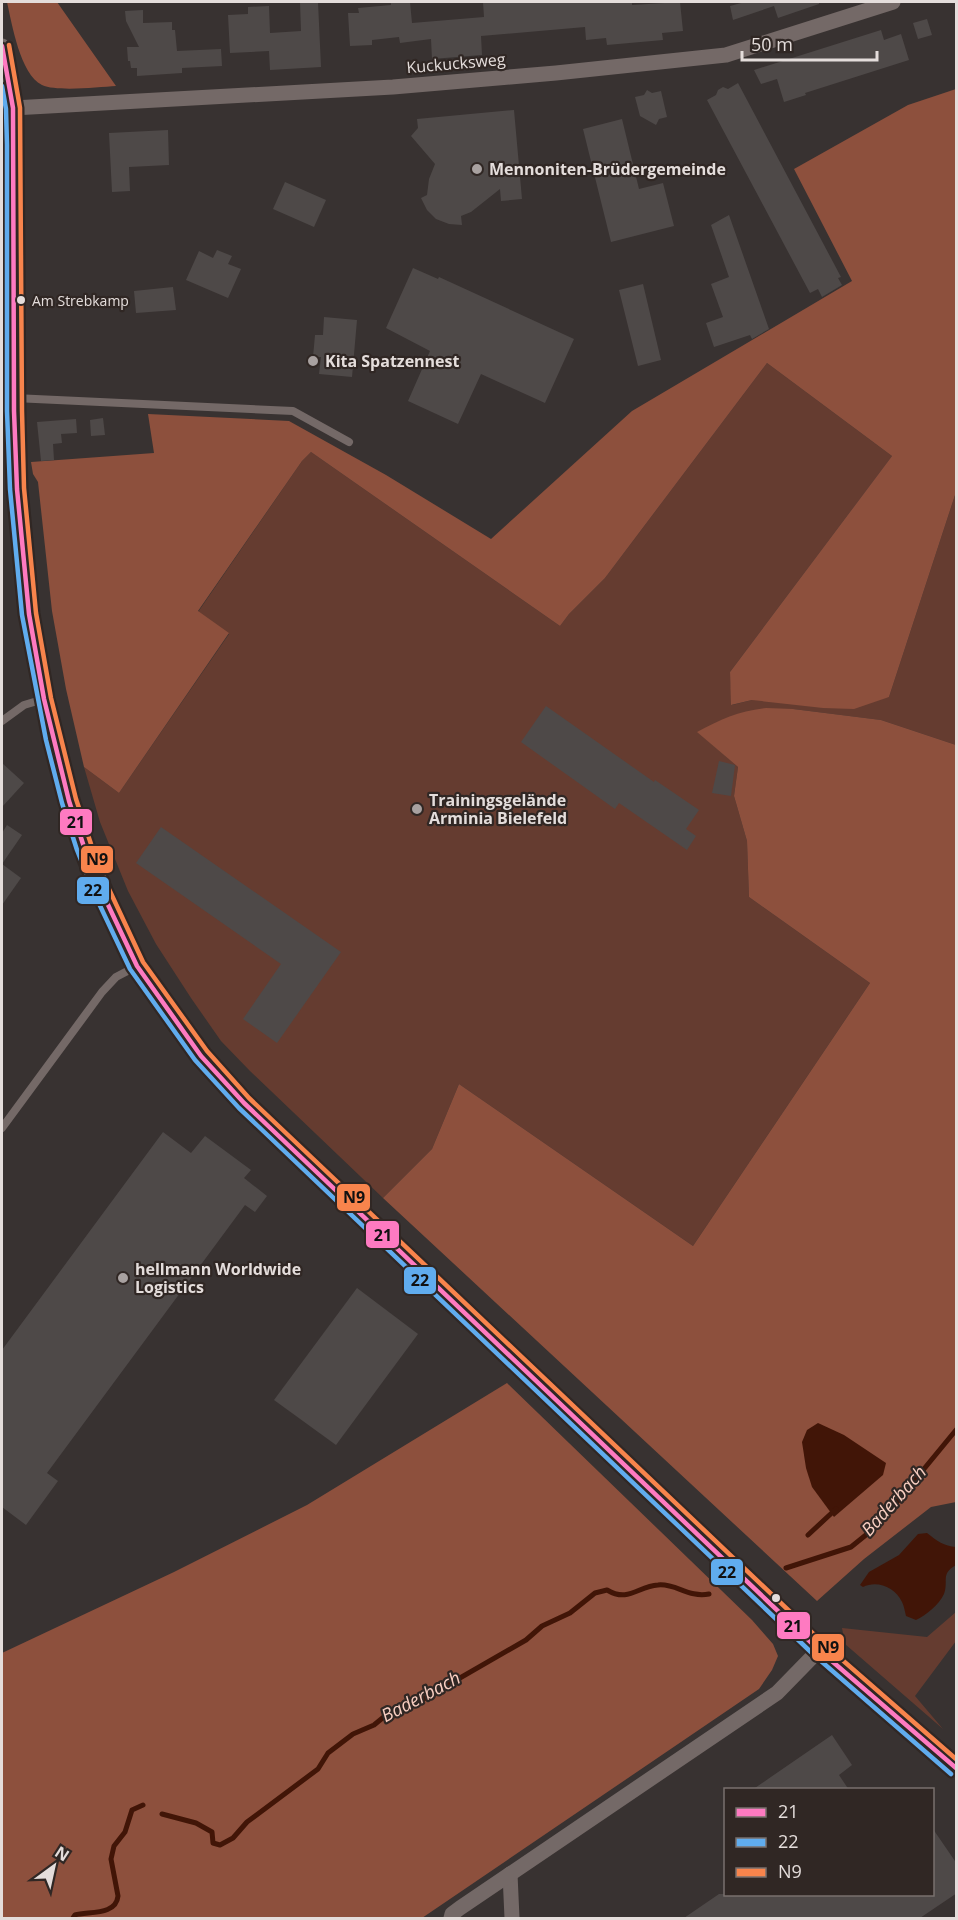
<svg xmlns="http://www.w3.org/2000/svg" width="958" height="1920" font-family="'Open Sans',sans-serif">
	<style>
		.green { fill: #653c30 }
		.forest { fill: #8d503d }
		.water { fill: #411507 }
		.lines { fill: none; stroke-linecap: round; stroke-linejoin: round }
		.stream { stroke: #411507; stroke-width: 5 }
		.building { fill: #4e4948 }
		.lane { stroke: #746967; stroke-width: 8 }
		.street { stroke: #746967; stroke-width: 15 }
		.bus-1-casing { stroke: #302724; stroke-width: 9 }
		.bus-2-casing { stroke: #302724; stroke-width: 9 }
		.bus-3-casing { stroke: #302724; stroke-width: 9 }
		.bus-1 { stroke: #fe7ac1; stroke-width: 4.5 }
		.bus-2 { stroke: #60acee; stroke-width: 4.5 }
		.bus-3 { stroke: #f8844c; stroke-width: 4.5 }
		.poi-dot { fill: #a8a1a0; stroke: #302724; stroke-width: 2 }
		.bus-dot { fill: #e4dddb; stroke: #302724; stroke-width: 2 }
		.labels { text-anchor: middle; stroke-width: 4.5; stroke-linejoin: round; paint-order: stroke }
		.bus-label { font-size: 14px; fill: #e4dddb; stroke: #302724; text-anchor: start }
		.street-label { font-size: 16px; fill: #e4dddb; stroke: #302724 }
		.poi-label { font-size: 16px; font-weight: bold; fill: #e4dddb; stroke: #302724; text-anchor: start }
		.water-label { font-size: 18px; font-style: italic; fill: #f9cfc2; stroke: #302724 }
		.line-badge { stroke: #302724; stroke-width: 2 }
		.pale-badge-label { font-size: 16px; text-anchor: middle; font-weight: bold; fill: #111 }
	</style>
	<rect width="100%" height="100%" fill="#383231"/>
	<g class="green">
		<path d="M 767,363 L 892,456 L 730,672 L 732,705 L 752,700 L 889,697 L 956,492 L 956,745 L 881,720 L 793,709 L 698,732 L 738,767 L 734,796 L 747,841 L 749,897 L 870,983 L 693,1246 L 459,1084 L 432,1149 L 383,1198 L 250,1071 L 221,1041 L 191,998 L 156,944 L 128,891 L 100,822 L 84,767 L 119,793 L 229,634 L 198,612 L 302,461 L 311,452 L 560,626 L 569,614 L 605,578 Z"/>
		<path d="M 956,1612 L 956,1641 L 915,1696 L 943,1729 L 845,1644 L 842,1628 L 927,1637 Z"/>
	</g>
	<g class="forest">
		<path d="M 7,2 L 57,2 L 116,86 C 99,87 57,92 42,85 C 20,74 12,24 7,2 Z"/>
		<path d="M 956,89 L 956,492 L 889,697 L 854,709 L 823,708 L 752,700 L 731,705 L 730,672 L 892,456 L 767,363 L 605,578 L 569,614 L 560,626 L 311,452 L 302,461 L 198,611 L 229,633 L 119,793 L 84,767 L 66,689 L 52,611 L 38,482 L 33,474 L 31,462 L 154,453 L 148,414 L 289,421 L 386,475 L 491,539 L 632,411 L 852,281 L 794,169 L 908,105 Z"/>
		<path d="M 766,708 L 793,709 L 881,720 L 956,745 L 956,1502 L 931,1507 L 864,1559 L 817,1601 L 383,1198 L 432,1149 L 459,1084 L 693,1246 L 870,983 L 749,897 L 747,841 L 734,796 L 738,767 L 697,732 C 721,719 739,711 766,708 Z"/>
		<path d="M 507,1383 L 752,1620 L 773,1644 L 778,1656 L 772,1670 L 759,1689 L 422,1918 L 2,1918 L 2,1653 L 174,1572 L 307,1505 Z"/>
	</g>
	<g class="water">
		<path d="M 818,1423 L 844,1435 L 886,1463 L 883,1475 L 834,1517 L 812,1487 L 806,1468 L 802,1442 L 807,1430 Z"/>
		<path d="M 927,1533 C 937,1541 944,1546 956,1547 L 956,1565 C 940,1574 949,1581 944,1594 C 939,1605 926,1615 916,1620 L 906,1616 C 905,1612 904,1606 902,1602 C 895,1587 877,1580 863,1587 L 860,1585 L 869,1572 L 899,1555 L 918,1534 Z"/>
	</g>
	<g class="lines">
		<g class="stream">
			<path d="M 808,1535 L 836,1509"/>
			<path d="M 786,1568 L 851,1547 L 877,1526 L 956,1430"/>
			<path d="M 162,1814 L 196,1823 L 212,1832 L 213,1843 L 220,1845 L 233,1838 L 247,1822 L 318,1769 L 328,1753 L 353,1734 L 374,1725 L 391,1711 L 420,1701 L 526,1640 L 542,1626 L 570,1613 L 595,1593 L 607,1590 C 629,1603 638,1586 658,1585 C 676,1583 688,1598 709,1594"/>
			<path d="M 73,1918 L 75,1915 C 88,1911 116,1916 118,1896 L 111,1859 L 114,1846 L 125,1832 L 132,1810 L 143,1805"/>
		</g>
	</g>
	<g class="building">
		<path d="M 300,2 L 318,2 L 321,67 L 270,70 L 269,51 L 230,53 L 228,15 L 248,14 L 248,7 L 269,6 L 270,33 L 301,31 Z"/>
		<path d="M 391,2 L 410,2 L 412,23 L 484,17 L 483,2 L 632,2 L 632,5 L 680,2 L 683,31 L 662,33 L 663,40 L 607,45 L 606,38 L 586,40 L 585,27 L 481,36 L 482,55 L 432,59 L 431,39 L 400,43 L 399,37 L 372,40 L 372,45 L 350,46 L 348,13 L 359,13 L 358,8 L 391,5 Z"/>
		<path d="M 745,2 L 819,2 L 819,4 L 778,18 L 774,6 L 733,20 L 730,6 Z"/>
		<path d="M 143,10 L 143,23 L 172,22 L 172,30 L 175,30 L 177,51 L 221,49 L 222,66 L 182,68 L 182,73 L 137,76 L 137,68 L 131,68 L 130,61 L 128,61 L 127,47 L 139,47 L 126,21 L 125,11 Z"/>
		<path d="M 927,19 L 932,35 L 918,39 L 913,23 Z"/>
		<path d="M 881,30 L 884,40 L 901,34 L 909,60 L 805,93 L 806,95 L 784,102 L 777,79 L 761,84 L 754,70 Z"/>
		<path d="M 738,83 L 841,277 L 838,278 L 842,285 L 822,297 L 818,289 L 810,293 L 707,100 L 716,95 L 718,90 L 723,87 L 728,89 Z"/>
		<path d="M 647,90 L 652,93 L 661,91 L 667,117 L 659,119 L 656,125 L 640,116 L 635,97 L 644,95 Z"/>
		<path d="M 514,110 L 522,199 L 501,201 L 500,189 L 471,212 L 461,216 L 462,225 L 449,224 L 436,219 L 427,210 L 421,198 L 427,195 L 429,179 L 435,164 L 411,136 L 418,128 L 417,119 Z"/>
		<path d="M 622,119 L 639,189 L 663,183 L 674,226 L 611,242 L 583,129 Z"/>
		<path d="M 168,130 L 169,165 L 129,167 L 130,191 L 112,192 L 109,133 Z"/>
		<path d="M 285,182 L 326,200 L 314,227 L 273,209 Z"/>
		<path d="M 729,215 L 769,329 L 752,339 L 750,335 L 714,347 L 706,323 L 723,317 L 711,284 L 729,277 L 711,225 Z"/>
		<path d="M 217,250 L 232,256 L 228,264 L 241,269 L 228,298 L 186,280 L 199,251 L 213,258 Z"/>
		<path d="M 413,268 L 438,279 L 439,277 L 574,339 L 545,403 L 481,374 L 458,424 L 408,401 L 430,351 L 386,328 Z"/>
		<path d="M 643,284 L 661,360 L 638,366 L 619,290 Z"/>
		<path d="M 173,287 L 176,310 L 136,313 L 134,291 Z"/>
		<path d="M 324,317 L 357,320 L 352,377 L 319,374 L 321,357 L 313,357 L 315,335 L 323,335 Z"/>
		<path d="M 103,418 L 105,435 L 91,436 L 90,420 Z"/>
		<path d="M 76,419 L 77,433 L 61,434 L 62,443 L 53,444 L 54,460 L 41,461 L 37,422 Z"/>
		<path d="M 546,706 L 654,782 L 655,780 L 699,810 L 686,829 L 696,836 L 687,850 L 619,803 L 615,809 L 521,742 Z"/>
		<path d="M 719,761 L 735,765 L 731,796 L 712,793 Z"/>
		<path d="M 2,763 L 24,783 L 2,807 Z"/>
		<path d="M 7,825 L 22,835 L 2,864 L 2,833 Z"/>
		<path d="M 161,827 L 341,952 L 277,1043 L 243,1019 L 281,964 L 136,863 Z"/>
		<path d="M 2,864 L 21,878 L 2,905 Z"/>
		<path d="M 163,1132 L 191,1153 L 205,1136 L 251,1170 L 244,1178 L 267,1196 L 255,1212 L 245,1205 L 47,1473 L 58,1481 L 26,1525 L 2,1507 L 2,1350 Z"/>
		<path d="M 357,1288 L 418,1334 L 336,1445 L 274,1400 Z"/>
		<path d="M 832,1735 L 852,1765 L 839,1775 L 849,1790 L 752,1790 Z"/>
		<path d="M 933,1829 L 957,1864 L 957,1893 L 920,1918 L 684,1918 L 719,1894 L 933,1894 Z"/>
	</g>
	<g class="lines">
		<g class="lane">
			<path d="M 14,398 L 293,411 L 349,442"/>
			<path d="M 2,721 L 24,705 L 44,699"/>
			<path d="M 2,1128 L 102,992 L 116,977 L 137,966"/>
		</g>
		<g class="street">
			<path d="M 2,46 L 13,108 L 14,145 L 14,411 L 17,489 L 29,614 L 44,699 L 53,738 L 69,801 L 84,847 L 101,890 L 137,966 L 201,1056 L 244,1103 L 686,1522 L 819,1650 L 956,1768"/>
			<path d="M 13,108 L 393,87 L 556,73 L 726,55 L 893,2"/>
			<path d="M 510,1874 L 512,1918"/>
			<path d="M 451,1918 L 452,1914 L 460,1908 L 777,1693 L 819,1650"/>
		</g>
		<defs>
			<path id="bus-1" d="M 2,46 L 13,108 L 14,411 L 17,489 L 29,614 L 44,699 L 69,801 L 84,847 L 101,890 L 137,966 L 201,1056 L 244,1103 L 819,1650 L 956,1768"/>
			<path id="bus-2" d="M 2,86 L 6,109 L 7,145 L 7,411 L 10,489 L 22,615 L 46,740 L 62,803 L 77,850 L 94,893 L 130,969 L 195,1060 L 239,1108 L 814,1655 L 951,1774"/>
			<path id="bus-3" d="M 9,45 L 20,108 L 22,411 L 24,488 L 36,613 L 51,698 L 76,799 L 91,844 L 108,887 L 143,962 L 207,1051 L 249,1098 L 824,1644 L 956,1759"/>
		</defs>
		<use href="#bus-1" class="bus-1-casing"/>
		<use href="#bus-2" class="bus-2-casing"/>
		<use href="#bus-3" class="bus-3-casing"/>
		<use href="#bus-1" class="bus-1"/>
		<use href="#bus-2" class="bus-2"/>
		<use href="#bus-3" class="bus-3"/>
	</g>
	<g class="poi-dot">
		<circle cx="477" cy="169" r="6"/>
		<circle cx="313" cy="361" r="6"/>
		<circle cx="417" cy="809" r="6"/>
		<circle cx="123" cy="1278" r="6"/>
	</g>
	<g class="bus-dot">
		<circle cx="21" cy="300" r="5"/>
		<circle cx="776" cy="1598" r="5"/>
	</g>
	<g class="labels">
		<g class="bus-label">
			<text x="32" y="306">Am Strebkamp</text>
		</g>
		<g class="street-label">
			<text transform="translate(456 63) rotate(-5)" y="6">Kuckucksweg</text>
		</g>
		<g class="poi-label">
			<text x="489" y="175">Mennoniten-Brüdergemeinde</text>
			<text x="325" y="367">Kita Spatzennest</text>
			<text x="429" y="806">Trainingsgelände<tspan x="429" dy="18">Arminia Bielefeld</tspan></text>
			<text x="135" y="1275">hellmann Worldwide<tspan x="135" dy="18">Logistics</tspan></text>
		</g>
		<g class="water-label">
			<text transform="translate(894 1501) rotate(-48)" y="6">Baderbach</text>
			<text transform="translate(421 1697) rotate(-28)" y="6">Baderbach</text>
		</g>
	</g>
	<g class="line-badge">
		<rect x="59" y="808" width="34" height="28" rx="6" fill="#fe7ac1"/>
		<rect x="80" y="845" width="34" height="29" rx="6" fill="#f8844c"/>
		<rect x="76" y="876" width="34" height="29" rx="6" fill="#60acee"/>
		<rect x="336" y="1183" width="35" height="29" rx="6" fill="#f8844c"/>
		<rect x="365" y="1220" width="35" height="29" rx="6" fill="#fe7ac1"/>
		<rect x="403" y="1266" width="34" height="29" rx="6" fill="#60acee"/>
		<rect x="710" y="1558" width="34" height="28" rx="6" fill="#60acee"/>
		<rect x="776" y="1611" width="35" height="29" rx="6" fill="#fe7ac1"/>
		<rect x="811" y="1633" width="34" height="29" rx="6" fill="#f8844c"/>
	</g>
	<g class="pale-badge-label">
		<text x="76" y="828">21</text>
		<text x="97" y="865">N9</text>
		<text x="93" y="896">22</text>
		<text x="354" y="1203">N9</text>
		<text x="383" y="1241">21</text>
		<text x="420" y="1286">22</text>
		<text x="727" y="1578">22</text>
		<text x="793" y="1632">21</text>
		<text x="828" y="1653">N9</text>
	</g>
	<rect width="958" height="1920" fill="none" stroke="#e4dddb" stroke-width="6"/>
	<rect x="724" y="1788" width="210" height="108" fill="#302724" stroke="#78706d" stroke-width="1.5"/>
	<rect x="736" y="1808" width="30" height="9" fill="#fe7ac1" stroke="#78706d" stroke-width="1.5"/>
	<text x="778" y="1818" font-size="18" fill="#e4dddb">21</text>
	<rect x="736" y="1838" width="30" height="9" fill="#60acee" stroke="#78706d" stroke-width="1.5"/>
	<text x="778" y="1848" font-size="18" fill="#e4dddb">22</text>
	<rect x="736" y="1868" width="30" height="9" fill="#f8844c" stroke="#78706d" stroke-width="1.5"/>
	<text x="778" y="1878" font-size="18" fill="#e4dddb">N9</text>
	<g transform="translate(54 1866) rotate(33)" stroke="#302724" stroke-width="4.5" paint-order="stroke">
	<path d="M0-4.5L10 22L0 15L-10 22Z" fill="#e4dddb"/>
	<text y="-9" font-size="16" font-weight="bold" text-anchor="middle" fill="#e4dddb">N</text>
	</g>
	<path d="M742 51v9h135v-9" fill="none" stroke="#e4dddb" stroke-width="3"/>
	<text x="751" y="51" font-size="18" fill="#e4dddb" stroke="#302724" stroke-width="4.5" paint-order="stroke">50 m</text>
</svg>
